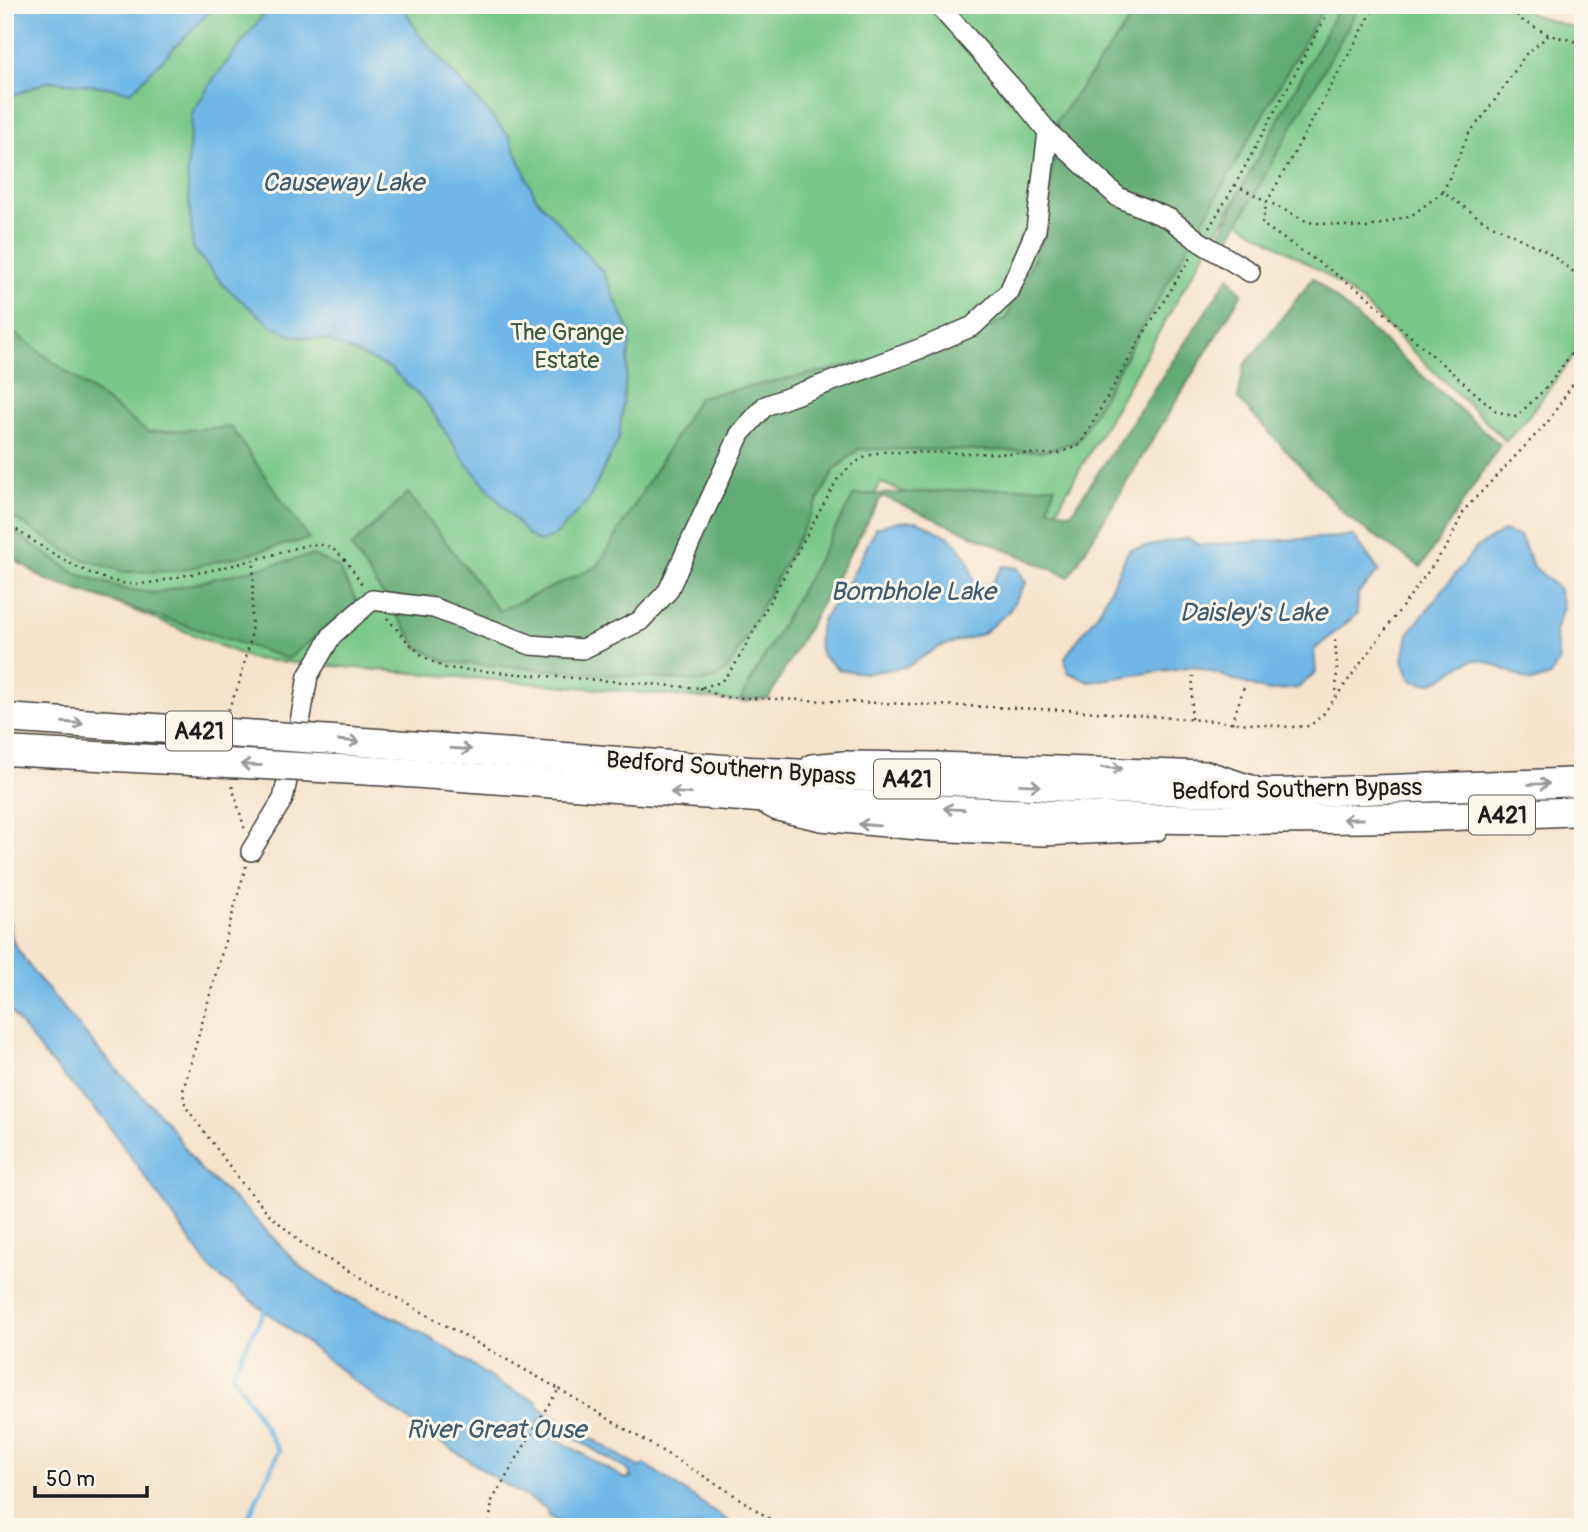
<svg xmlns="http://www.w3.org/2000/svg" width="1588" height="1532" font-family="Pangolin,sans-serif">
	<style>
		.green { fill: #79c889; stroke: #4a7252; stroke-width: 2 }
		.forest { fill: #62ac75; stroke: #3f6448; stroke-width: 2 }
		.water { fill: #70b7e7; stroke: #466a82; stroke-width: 2; fill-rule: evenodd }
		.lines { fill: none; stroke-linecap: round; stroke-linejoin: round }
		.stream { stroke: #70b7e7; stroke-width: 4.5 }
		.minor-casing { stroke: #3d3a36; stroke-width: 22 }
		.highway-casing { stroke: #3d3a36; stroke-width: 31 }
		.path { stroke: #3d3a36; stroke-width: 2.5; stroke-dasharray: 2 5; stroke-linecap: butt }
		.minor { stroke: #fff; stroke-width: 19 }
		.highway { stroke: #fff; stroke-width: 28 }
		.highway-bridge-casing { stroke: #3d3a36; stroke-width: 31; stroke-linecap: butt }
		.highway-bridge { stroke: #fff; stroke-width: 28 }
		.oneway { stroke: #999 }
		.labels { text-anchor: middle; stroke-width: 6; stroke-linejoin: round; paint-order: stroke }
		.shield { fill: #fbf7ec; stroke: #5f5e5a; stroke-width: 2 }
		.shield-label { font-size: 23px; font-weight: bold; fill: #1c1c1c }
		.park-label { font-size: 24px; fill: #3d5842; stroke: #fbf7ec }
		.street-label { font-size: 24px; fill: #1c1c1c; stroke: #fbf7ec }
		.water-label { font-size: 26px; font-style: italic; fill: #3e5a6d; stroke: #fbf7ec }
	</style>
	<rect width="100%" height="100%" fill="#fbf7ec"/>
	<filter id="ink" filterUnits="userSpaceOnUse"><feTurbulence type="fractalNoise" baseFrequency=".0143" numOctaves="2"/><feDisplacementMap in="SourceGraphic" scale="14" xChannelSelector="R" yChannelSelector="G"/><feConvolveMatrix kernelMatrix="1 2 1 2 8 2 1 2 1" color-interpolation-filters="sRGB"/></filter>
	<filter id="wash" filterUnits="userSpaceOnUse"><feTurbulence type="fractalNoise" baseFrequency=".00686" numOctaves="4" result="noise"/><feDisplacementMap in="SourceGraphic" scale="28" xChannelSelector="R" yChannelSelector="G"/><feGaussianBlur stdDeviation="1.57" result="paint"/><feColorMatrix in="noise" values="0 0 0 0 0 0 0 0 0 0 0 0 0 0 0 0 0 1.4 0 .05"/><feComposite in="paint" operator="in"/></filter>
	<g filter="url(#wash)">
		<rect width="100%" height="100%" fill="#f6e3cb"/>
		<g class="green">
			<path d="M 5,5 L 1347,5 L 1037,544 L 881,483 L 749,702 L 252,659 L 21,564 L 5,554 Z"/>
			<path d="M 1350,5 L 1520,5 L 1531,14 L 1583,31 L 1583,344 L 1523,423 L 1506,441 L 1362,302 L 1325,274 L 1237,221 Z"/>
		</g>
		<g class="forest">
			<path d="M 1141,5 L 1325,5 L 1078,441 L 1046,451 L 859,449 L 835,469 L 729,668 L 716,678 L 703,682 L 447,662 L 418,647 L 351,547 L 408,493 L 499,611 L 598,566 L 699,397 L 955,344 L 1006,319 L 1045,234 L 1057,120 Z"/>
			<path d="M 1340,5 L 1360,5 L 1229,240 L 1220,236 L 1239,193 Z"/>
			<path d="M 1229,277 L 1242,293 L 1069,577 L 882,496 L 768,699 L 740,700 L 854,495 L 1055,486 L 1048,508 L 1071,513 Z"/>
			<path d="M 1313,278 L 1500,445 L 1421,567 L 1350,519 L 1238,399 L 1244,366 Z"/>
			<path d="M 5,326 L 148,432 L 231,427 L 309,539 L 177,571 L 123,572 L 80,558 L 64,550 L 5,512 Z"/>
			<path d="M 5,526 L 75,573 L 124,589 L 155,593 L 313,555 L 338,567 L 358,603 L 288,659 L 46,580 L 5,552 Z"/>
		</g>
		<g class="water">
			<path d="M 5,5 L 216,5 L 131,92 L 106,87 L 49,81 L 11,96 L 5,91 Z"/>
			<path d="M 272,5 L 402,5 L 420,36 L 509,136 L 536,198 L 603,272 L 631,335 L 619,438 L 588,501 L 554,537 L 539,542 L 528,535 L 466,463 L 425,401 L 390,368 L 326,340 L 293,336 L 272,326 L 224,286 L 193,248 L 187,174 L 192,113 L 213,80 L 268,9 Z"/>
			<path d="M 917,521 L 952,538 L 968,559 L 973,579 L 981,586 L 991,584 L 1003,566 L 1018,568 L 1026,583 L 1009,611 L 982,634 L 939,647 L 906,667 L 867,673 L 840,670 L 822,656 L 818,640 L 822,620 L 849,582 L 876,528 L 894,522 Z"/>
			<path d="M 1503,531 L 1520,536 L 1533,566 L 1558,588 L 1563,607 L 1555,631 L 1559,661 L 1550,676 L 1532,682 C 1522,678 1489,661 1481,660 C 1451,659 1447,694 1411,680 L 1403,661 L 1408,634 L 1476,548 Z"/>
			<path d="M 1354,536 L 1379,571 L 1358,593 L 1357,614 L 1314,650 L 1316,672 L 1298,688 L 1267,691 L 1194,666 L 1089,682 L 1068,672 L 1065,657 L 1100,610 L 1129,550 L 1188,538 L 1200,545 Z"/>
			<path d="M 5,901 L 13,942 L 34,973 L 102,1054 L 166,1121 L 198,1167 L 249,1213 L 303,1269 L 336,1291 L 401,1321 L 458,1355 L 501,1385 L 537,1401 L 539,1407 L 639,1467 L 646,1465 L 737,1527 L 569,1527 L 548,1516 L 547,1509 L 498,1480 L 377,1399 L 276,1319 L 212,1271 L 104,1119 L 44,1055 L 5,1004 ZM 539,1417 L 629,1471 L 631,1477 L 625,1479 L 540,1429 Z"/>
		</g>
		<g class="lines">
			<path class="stream" d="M 244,1527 L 279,1451 L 232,1373 L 267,1306"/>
		</g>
	</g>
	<g filter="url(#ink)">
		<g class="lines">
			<defs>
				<g id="minor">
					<path d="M 938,5 L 1016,92 L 1048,132 L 1118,197 L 1170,219 L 1200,242 L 1250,272"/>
					<path d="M 811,764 L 844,761 L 937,762 L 1208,771 L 1254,786"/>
					<path d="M 769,807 L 777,811 L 821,821 L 929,831 L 1042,836 L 1157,831"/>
					<path d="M 251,851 L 283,799 L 300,722 L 308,676 L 332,635 L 372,600 L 434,608 L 531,645 L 583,649 L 640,621 L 668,591 L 740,434 L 765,406 L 922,348 L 973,326 L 1009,292 L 1036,230 L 1048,132"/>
				</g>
				<g id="highway">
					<path d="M 393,744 L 750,771 L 1105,789 L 1278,793 L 1583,782"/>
					<path d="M 393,772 C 630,789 867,808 1104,817 C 1263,823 1423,818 1583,811"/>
				</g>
			</defs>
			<use href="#minor" class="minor-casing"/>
			<use href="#highway" class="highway-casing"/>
			<g class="path">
				<path d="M 1376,5 L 1267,202 L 1262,224 L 1365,294 L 1393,321 L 1496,411 L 1516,417 L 1547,387 L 1583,338"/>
				<path d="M 1507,5 L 1522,20 L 1549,35 L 1583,43"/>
				<path d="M 1235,185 L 1308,222 L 1367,228 L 1412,215 L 1443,192 L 1484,221 L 1546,251 L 1583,279"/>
				<path d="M 1443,192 L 1469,133 L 1486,113 L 1526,54 L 1549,35"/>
				<path d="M 1209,228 L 1235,185 L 1332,5"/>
				<path d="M 5,522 C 39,545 88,580 129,584 C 148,585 168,579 187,575 C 213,570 239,564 265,557 C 280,553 306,542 322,545 C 341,549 353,570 362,585"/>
				<path d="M 387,618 L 406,640 L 423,656 L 444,668 L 700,688 L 721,682 L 736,663 L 837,480 C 850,465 862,456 882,452 L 1057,454 L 1080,445 L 1138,343 L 1191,257"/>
				<path d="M 1335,640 L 1337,664 L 1336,697"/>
				<path d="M 700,688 L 722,697 L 1070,710 L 1292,727 L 1310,726 L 1324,713 L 1447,546 L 1465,509 L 1547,423 L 1583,369"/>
				<path d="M 228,710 L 238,687 L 251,638 L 254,560"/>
				<path d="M 1191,719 L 1193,676"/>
				<path d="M 1232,723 L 1244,687"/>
				<path d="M 232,786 L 245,830"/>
				<path d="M 246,866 L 183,1091 L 184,1101 L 188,1110 L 242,1183 L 270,1215 L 306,1247 L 559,1389 L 547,1407 L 492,1501 L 489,1527"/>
				<path d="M 559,1389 L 725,1489 L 782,1527"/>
			</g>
			<use href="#minor" class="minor"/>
			<use href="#highway" class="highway"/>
			<defs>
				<g id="highway-bridge">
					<path d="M 5,718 L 393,744"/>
					<path d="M 5,751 L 393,772"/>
				</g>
			</defs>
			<use href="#highway-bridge" class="highway-bridge-casing"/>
			<use href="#highway-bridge" class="highway-bridge"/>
		</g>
		<defs><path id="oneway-shaft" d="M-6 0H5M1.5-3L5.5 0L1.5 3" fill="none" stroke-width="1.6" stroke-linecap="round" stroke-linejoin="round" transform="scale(1.75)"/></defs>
		<g class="oneway">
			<use href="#oneway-shaft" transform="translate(73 723) rotate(4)"/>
			<use href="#oneway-shaft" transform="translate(349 741) rotate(4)"/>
			<use href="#oneway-shaft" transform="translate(461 749) rotate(4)"/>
			<use href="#oneway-shaft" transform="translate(251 765) rotate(-177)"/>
			<use href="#oneway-shaft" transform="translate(1112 768) rotate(2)"/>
			<use href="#oneway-shaft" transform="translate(1539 784) rotate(-2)"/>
			<use href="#oneway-shaft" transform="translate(1030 785) rotate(3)"/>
			<use href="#oneway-shaft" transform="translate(681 793) rotate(-176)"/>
			<use href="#oneway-shaft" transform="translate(954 809) rotate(-177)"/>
			<use href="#oneway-shaft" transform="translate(1353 819) rotate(180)"/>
			<use href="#oneway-shaft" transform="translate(869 825) rotate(-175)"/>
		</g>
	</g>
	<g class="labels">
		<g class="shield">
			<rect x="166" y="711.5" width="66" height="39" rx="5"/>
			<rect x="874" y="759.5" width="66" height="39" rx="5"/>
			<rect x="1469" y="795.5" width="66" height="39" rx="5"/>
		</g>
		<g class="shield-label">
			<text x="199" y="739">A421</text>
			<text x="907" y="787">A421</text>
			<text x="1502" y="823">A421</text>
		</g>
		<g class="park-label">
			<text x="567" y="340">The Grange<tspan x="567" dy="28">Estate</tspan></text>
		</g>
		<g class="street-label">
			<text transform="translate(731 768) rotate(4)" y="8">Bedford Southern Bypass</text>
			<text transform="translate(1297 789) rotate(-1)" y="8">Bedford Southern Bypass</text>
		</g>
		<g class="water-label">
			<text x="343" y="191">Causeway Lake</text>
			<text x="913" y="600">Bombhole Lake</text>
			<text x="1253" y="621">Daisley's Lake</text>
			<text x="496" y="1438">River Great Ouse</text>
		</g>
	</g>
	<rect width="1588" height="1532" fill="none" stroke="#fbf7ec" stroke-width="28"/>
	<path d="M35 1486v10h112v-10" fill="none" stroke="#1c1c1c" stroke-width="3.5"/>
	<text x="46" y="1486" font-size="21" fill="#1c1c1c" stroke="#fbf7ec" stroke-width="5" paint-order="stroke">50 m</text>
</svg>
